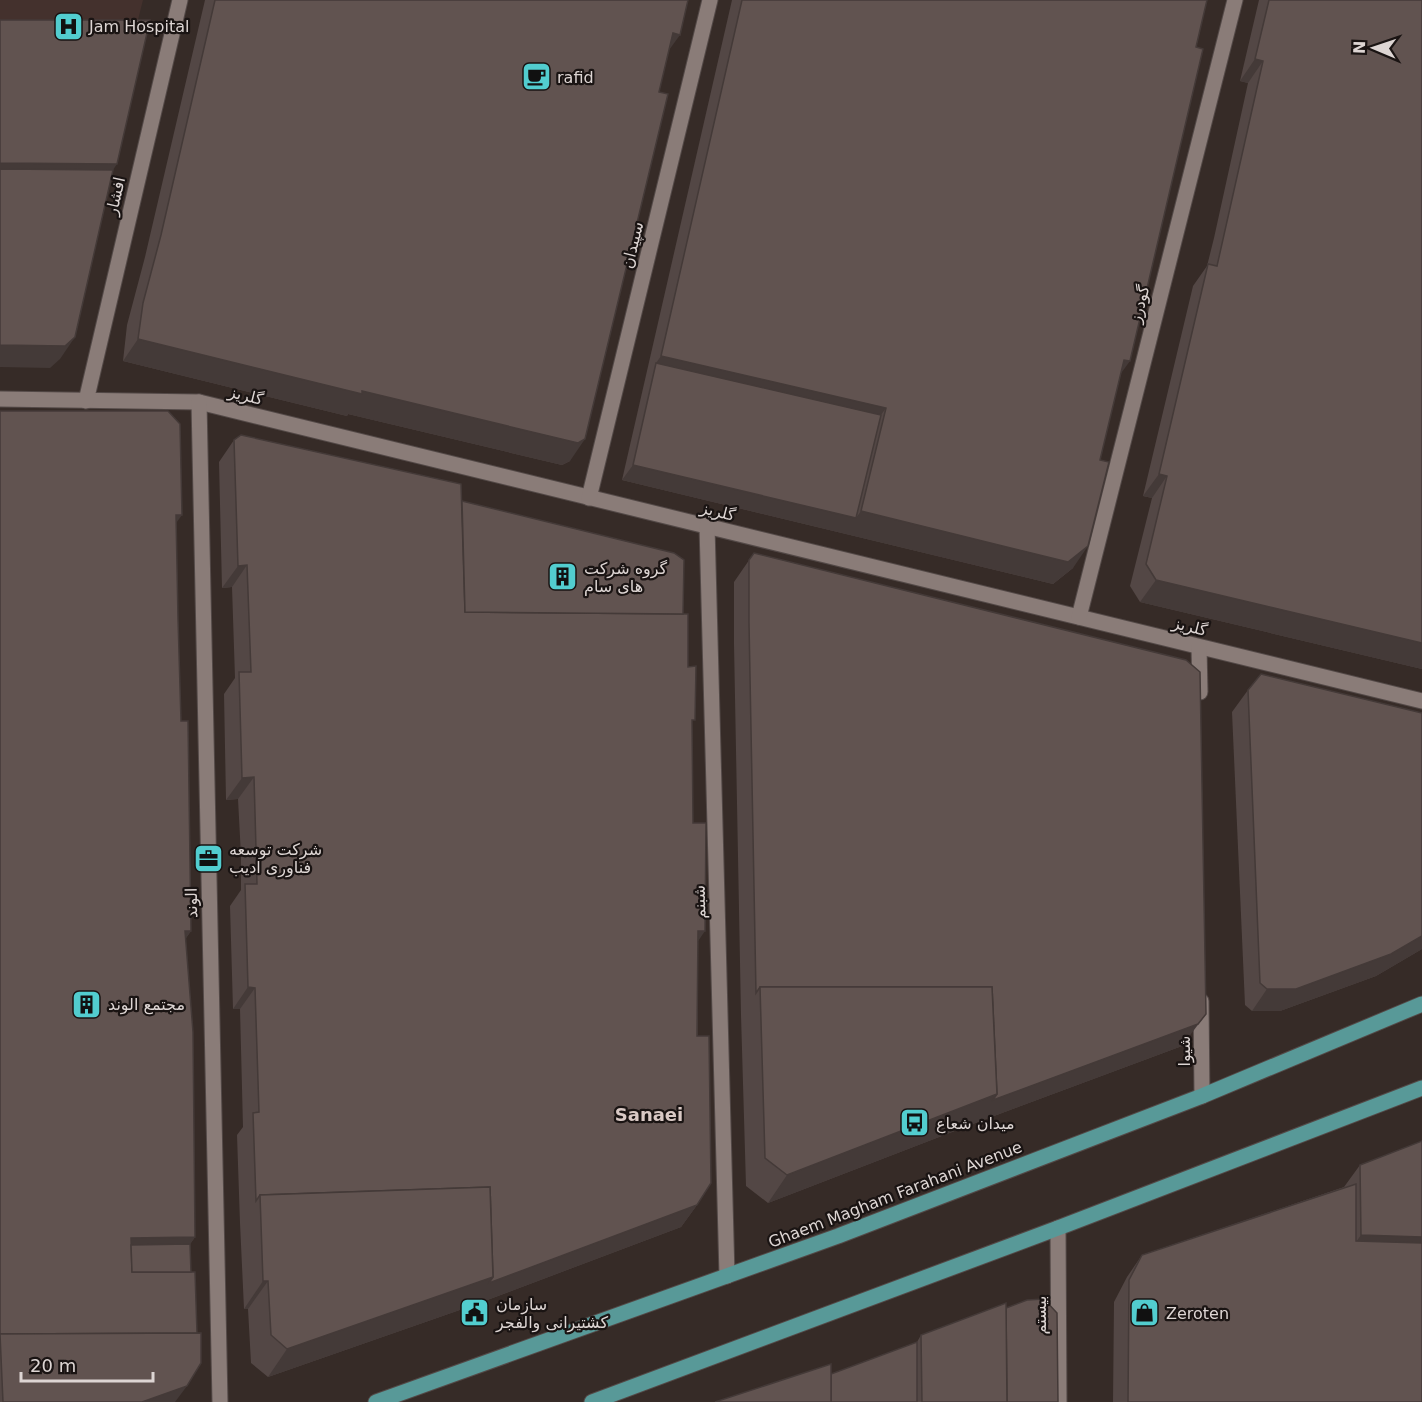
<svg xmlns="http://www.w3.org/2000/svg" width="1422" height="1402" font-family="'DejaVu Sans','Noto Naskh Arabic',sans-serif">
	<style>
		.built { fill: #44312d }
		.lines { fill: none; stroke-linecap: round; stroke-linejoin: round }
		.minor-casing { stroke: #534947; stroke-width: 17 }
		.major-casing { stroke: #534947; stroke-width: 17 }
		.minor { stroke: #8a7c78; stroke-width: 15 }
		.major { stroke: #589998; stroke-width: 15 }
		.wall { fill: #534745 }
		.shaded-wall { fill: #443a38 }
		.building { fill: #615350; stroke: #443a38; stroke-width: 1.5 }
		.labels { text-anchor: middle; stroke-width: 4.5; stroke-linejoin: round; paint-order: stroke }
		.poi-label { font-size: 16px; fill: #ddd5d3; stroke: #1a1413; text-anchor: start }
		.street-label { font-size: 16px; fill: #ddd5d3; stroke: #1a1413 }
		.neighbourhood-label { font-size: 18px; font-weight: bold; fill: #d9c9c5; stroke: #1a1413 }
	</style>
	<rect width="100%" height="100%" fill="#362b27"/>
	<path class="built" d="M 0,0 L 143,0 L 131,48 L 0,48 Z"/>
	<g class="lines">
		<defs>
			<g id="minor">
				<path d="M 0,399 L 199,402 L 1422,701"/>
				<path d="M 86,401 L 180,0"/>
				<path d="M 199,402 L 220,1402"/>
				<path d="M 589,498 L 710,0"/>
				<path d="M 707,526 L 727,1276"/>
				<path d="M 1079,617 L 1235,0"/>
				<path d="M 1199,647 L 1200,692"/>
				<path d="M 1201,1001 L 1202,1096"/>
				<path d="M 1058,1228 L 1059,1402"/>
			</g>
			<g id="major">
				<path d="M 376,1402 L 838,1236 L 1202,1096 L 1422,1004"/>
				<path d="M 592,1402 L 1058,1228 L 1422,1088"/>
			</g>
		</defs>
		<use href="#minor" class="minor-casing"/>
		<use href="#major" class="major-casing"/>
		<use href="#minor" class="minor"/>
		<use href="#major" class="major"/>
	</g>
	<g class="wall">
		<path d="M 205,0 L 688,0 L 668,52 L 570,461 L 562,465 L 348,414 L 347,416 L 123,361 L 127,325 L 145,257 Z"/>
		<path d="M 732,0 L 1207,0 L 1121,373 L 1073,568 L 1053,584 L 622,480 Z"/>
		<path d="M 1259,0 L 1422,0 L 1422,669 L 1140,602 L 1130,586 L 1152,498 L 1143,496 L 1193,286 L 1207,266 L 1214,238 L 1248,83 L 1240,81 Z"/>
		<path d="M 0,411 L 176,522 L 178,619 L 181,721 L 191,931 L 185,939 L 195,1237 L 190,1244 L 175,1402 L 0,1402 Z"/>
		<path d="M 234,440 L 462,501 L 683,614 L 692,725 L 693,823 L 698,942 L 697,1205 L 681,1227 L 474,1305 L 268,1377 L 251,1363 L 248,1309 L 244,1309 L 240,1223 L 237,1135 L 243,1127 L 240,1009 L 233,1009 L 230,906 L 241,890 L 241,856 L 238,799 L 226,800 L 224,694 L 235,678 L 232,587 L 222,588 L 219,462 Z"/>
		<path d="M 754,553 L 1182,1046 L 978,1122 L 768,1203 L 746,1186 L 741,1015 L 734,644 L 734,582 Z"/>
		<path d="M 1248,690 L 1422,713 L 1422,949 L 1376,976 L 1280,1011 L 1252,1011 L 1245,1005 L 1232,712 Z"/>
		<path d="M 1360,1165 L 1422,1402 L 1113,1402 L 1114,1302 L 1127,1277 L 1142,1255 L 1344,1187 Z"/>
		<path d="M 1006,1308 L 1058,1402 L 715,1402 L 831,1374 L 917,1342 L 921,1335 Z"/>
	</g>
	<g class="shaded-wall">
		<path d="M 673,33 L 680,35 L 664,57 Z"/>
		<path d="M 1255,59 L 1263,61 L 1248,83 L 1240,81 Z"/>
		<path d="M 0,163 L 117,164 L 98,192 L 0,191 Z"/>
		<path d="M 75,337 L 60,359 L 50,368 L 0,367 L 0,345 Z"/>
		<path d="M 138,339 L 362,391 L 585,439 L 570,461 L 562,465 L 348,414 L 347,416 L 123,361 Z"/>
		<path d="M 661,356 L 886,408 L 870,430 L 656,363 Z"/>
		<path d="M 1124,360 L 1130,361 L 1114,383 Z"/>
		<path d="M 633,465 L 856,518 L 861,511 L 1088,546 L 1073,568 L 1053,584 L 622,480 Z"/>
		<path d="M 1159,474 L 1167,476 L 1152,498 L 1143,496 Z"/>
		<path d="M 176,515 L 182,515 L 166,537 Z"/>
		<path d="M 247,565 L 232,587 L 222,588 L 238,566 Z"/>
		<path d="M 1156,580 L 1422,643 L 1422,669 L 1140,602 Z"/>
		<path d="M 254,777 L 238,799 L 226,800 L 242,778 Z"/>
		<path d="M 185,931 L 191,931 L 176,953 Z"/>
		<path d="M 698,931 L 705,931 L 690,953 Z"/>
		<path d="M 1422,936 L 1422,949 L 1376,976 L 1280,1011 L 1252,1011 L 1267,989 Z"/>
		<path d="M 248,987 L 255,988 L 240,1009 L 233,1009 Z"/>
		<path d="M 1206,1014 L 1182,1046 L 978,1122 L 768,1203 L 787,1175 Z"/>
		<path d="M 697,1205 L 681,1227 L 474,1305 L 268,1377 L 287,1349 Z"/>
		<path d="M 1361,1235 L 1422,1237 L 1422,1265 L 1341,1263 Z"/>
		<path d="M 195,1237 L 180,1259 L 127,1260 L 131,1238 Z"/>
		<path d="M 263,1281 L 268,1281 L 248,1309 L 244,1309 Z"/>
		<path d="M 187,1386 L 175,1402 L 142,1402 Z"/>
	</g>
	<g class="building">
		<path d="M 215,0 L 688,0 L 680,35 L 673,33 L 659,92 L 668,94 L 585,439 L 578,443 L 362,391 L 362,394 L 138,339 L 143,303 L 161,235 Z"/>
		<path d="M 742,0 L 1207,0 L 1196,47 L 1203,49 L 1130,361 L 1124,360 L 1100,460 L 1109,462 L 1088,546 L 1068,562 L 861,511 L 886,408 L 661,356 Z"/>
		<path d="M 1269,0 L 1422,0 L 1422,643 L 1156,580 L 1146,564 L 1167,476 L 1159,474 L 1208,264 L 1217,266 L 1263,61 L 1255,59 Z"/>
		<path d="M 0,20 L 150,20 L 117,164 L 0,163 Z"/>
		<path d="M 0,169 L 113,170 L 75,337 L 65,346 L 0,345 Z"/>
		<path d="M 656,363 L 881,415 L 856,518 L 633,465 Z"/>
		<path d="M 0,411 L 168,411 L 180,424 L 182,515 L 176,515 L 178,619 L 181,721 L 188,721 L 191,931 L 185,931 L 193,1032 L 195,1237 L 131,1238 L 132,1272 L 195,1272 L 197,1333 L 0,1334 Z"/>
		<path d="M 241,435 L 461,484 L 465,612 L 688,614 L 688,667 L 696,666 L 695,720 L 692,720 L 693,823 L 706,823 L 705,931 L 698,931 L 697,1036 L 709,1036 L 711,1183 L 697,1205 L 489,1283 L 493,1277 L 490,1187 L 260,1195 L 256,1201 L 253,1113 L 259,1112 L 255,988 L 248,987 L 245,884 L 257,884 L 254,777 L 242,778 L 239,672 L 251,672 L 247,565 L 238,566 L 234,440 Z"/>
		<path d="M 462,501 L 674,553 L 684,560 L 683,614 L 465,612 Z"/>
		<path d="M 754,553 L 1186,660 L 1200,672 L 1206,1014 L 1198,1024 L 993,1100 L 997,1094 L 992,987 L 760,987 L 756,993 L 749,623 L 749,560 Z"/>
		<path d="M 1261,674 L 1422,713 L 1422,936 L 1391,954 L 1296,989 L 1267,989 L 1260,983 L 1248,690 Z"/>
		<path d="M 760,987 L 992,987 L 997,1094 L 787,1175 L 765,1158 Z"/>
		<path d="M 1422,1141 L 1422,1237 L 1361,1235 L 1360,1165 Z"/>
		<path d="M 1356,1184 L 1356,1241 L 1422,1243 L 1422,1402 L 1128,1402 L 1129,1280 L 1142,1255 Z"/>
		<path d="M 490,1187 L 493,1277 L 287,1349 L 271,1335 L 268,1281 L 263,1281 L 260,1195 Z"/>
		<path d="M 190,1244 L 191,1272 L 132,1272 L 131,1245 Z"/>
		<path d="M 1044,1299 L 1057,1313 L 1058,1402 L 1007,1402 L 1006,1308 L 1027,1300 Z"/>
		<path d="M 1006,1303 L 1007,1402 L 922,1402 L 921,1335 Z"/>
		<path d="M 201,1333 L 201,1363 L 187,1386 L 142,1402 L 3,1402 L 0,1334 Z"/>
		<path d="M 917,1342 L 917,1402 L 831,1402 L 831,1374 Z"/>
		<path d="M 831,1364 L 831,1402 L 715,1402 Z"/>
	</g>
	<defs>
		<symbol id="hospital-square" viewBox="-11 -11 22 22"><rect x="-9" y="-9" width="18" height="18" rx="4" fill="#52cdcf" stroke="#1a1413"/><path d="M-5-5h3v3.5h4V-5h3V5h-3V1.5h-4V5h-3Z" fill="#111"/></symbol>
		<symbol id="cafe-square" viewBox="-11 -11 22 22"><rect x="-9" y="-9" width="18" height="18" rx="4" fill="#52cdcf" stroke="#1a1413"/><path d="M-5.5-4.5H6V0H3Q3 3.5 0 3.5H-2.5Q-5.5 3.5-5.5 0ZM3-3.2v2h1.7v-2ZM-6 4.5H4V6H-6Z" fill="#111"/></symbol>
		<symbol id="building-square" viewBox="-11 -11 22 22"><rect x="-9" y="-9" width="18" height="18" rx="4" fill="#52cdcf" stroke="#1a1413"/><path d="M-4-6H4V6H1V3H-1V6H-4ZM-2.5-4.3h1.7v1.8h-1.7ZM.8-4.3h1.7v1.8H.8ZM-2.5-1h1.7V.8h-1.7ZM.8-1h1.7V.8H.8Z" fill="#111"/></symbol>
		<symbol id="office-square" viewBox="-11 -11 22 22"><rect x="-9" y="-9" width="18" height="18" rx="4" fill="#52cdcf" stroke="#1a1413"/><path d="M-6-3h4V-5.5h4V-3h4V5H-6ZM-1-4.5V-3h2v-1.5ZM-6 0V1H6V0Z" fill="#111"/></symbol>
		<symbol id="bus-square" viewBox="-11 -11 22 22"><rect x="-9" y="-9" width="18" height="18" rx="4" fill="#52cdcf" stroke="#1a1413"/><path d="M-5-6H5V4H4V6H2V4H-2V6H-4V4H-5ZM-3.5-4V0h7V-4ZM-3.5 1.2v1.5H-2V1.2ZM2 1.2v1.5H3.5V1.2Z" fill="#111"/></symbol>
		<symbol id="civic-square" viewBox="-11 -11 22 22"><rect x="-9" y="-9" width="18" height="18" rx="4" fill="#52cdcf" stroke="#1a1413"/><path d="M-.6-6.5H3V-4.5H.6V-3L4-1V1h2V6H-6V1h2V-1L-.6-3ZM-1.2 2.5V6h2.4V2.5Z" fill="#111"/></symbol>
		<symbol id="shop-square" viewBox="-11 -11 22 22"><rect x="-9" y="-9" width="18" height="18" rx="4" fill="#52cdcf" stroke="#1a1413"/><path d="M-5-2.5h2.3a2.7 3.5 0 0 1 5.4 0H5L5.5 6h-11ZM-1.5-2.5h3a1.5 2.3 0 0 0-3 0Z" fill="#111"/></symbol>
	</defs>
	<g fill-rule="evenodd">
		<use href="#hospital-square" x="52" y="10" width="33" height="33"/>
		<use href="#cafe-square" x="520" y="60" width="33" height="33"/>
		<use href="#building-square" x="546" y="560" width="33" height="33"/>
		<use href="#office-square" x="192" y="842" width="33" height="33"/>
		<use href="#building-square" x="70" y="988" width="33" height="33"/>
		<use href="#bus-square" x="898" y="1106" width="33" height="33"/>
		<use href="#civic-square" x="458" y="1296" width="33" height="33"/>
		<use href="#shop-square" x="1128" y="1296" width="33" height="33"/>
	</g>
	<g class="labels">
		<g class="poi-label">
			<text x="89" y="32">Jam Hospital</text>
			<text x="557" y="83">rafid</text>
			<text x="584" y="574">گروه شرکت<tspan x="584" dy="18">های سام</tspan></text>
			<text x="229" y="855">شرکت توسعه<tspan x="229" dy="18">فناوری ادیب</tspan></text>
			<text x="108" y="1010">مجتمع الوند</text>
			<text x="936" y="1129">میدان شعاع</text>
			<text x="496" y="1310">سازمان<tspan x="496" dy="18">کشتیرانی والفجر</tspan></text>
			<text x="1166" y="1319">Zeroten</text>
		</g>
		<g class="street-label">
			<text transform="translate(115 196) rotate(-77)" y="6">افشار</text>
			<text transform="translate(632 245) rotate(-76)" y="6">سپیدان</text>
			<text transform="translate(1139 304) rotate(-76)" y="6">گودرز</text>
			<text transform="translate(246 395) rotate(14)" y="6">گلریز</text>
			<text transform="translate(718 511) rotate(14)" y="6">گلریز</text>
			<text transform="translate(1190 626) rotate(14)" y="6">گلریز</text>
			<text transform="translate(699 902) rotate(-92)" y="6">شبنم</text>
			<text transform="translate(191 903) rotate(-91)" y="6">الوند</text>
			<text transform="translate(1184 1051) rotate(-90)" y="6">شیوا</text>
			<text transform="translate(895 1194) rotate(-21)" y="6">Ghaem Magham Farahani Avenue</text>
			<text transform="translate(1040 1315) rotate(-90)" y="6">بیستم</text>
		</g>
		<g class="neighbourhood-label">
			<text x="649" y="1121">Sanaei</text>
		</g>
	</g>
	<g transform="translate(1374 48) rotate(272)" stroke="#1a1413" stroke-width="4.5" paint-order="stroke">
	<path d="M0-4.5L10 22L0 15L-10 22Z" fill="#ddd5d3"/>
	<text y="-9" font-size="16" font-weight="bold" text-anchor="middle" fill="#ddd5d3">N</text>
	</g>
	<path d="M21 1372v9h132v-9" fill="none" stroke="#ddd5d3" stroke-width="3"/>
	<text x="30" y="1372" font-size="18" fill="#ddd5d3" stroke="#1a1413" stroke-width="4.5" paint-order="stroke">20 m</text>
</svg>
